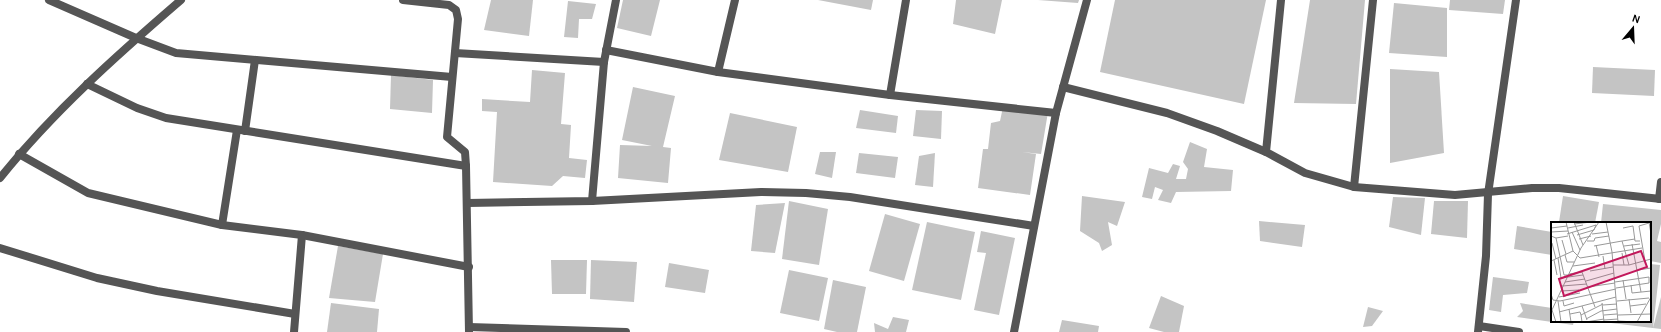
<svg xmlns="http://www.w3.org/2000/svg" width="1661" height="332" font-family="Karla,sans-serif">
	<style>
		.building { fill: #c4c4c4 }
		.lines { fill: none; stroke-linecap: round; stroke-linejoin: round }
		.street { stroke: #555; stroke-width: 8 }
		.inset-road { fill: none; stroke: #999; stroke-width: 1 }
		.view { fill: #c2185b; fill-opacity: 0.15; stroke: #c2185b; stroke-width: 2 }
		.inset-edge { fill: none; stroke: #000; stroke-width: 2 }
	</style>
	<rect width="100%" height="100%" fill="#fff"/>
	<g class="building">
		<path d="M 491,0 L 533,0 L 529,36 L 484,30 Z"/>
		<path d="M 623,0 L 660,0 L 651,36 L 617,28 Z"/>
		<path d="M 818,0 L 873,0 L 871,10 Z"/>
		<path d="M 956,0 L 1002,0 L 995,34 L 953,24 Z"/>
		<path d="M 1038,0 L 1079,0 L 1078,3 Z"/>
		<path d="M 1115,0 L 1266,0 L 1244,104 L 1100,72 Z"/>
		<path d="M 1310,0 L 1365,0 L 1356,104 L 1294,103 Z"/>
		<path d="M 1450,0 L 1505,0 L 1503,14 L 1449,10 Z"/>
		<path d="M 568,1 L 596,4 L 592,19 L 579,19 L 578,38 L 564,37 Z"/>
		<path d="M 1394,3 L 1447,8 L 1447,57 L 1389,53 Z"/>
		<path d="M 1593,67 L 1655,70 L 1654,96 L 1592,93 Z"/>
		<path d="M 1390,69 L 1439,72 L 1444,153 L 1390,163 Z"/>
		<path d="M 532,70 L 565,73 L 561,124 L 571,125 L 569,158 L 587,160 L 585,178 L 563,176 L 552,186 L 493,182 L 497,112 L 482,111 L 482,99 L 530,102 Z"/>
		<path d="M 391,75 L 433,80 L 432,113 L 390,109 Z"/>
		<path d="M 633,87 L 675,96 L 663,147 L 671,148 L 668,183 L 618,178 L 620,145 L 652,146 L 622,140 Z"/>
		<path d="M 1003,107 L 1048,112 L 1041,154 L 1022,152 L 1036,154 L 1030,195 L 978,188 L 983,149 L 988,149 L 991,123 L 1000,121 Z"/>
		<path d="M 860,110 L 898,116 L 896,133 L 856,128 Z"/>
		<path d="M 916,110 L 942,111 L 941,139 L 913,136 Z"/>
		<path d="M 730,113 L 797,127 L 788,172 L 719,160 Z"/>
		<path d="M 1190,142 L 1207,149 L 1204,167 L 1233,170 L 1231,191 L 1176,192 L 1171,203 L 1158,200 L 1163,190 L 1155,187 L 1152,199 L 1142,197 L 1149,168 L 1168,173 L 1173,164 L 1180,166 L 1176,179 L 1186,179 L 1188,169 L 1183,162 Z"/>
		<path d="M 820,152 L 836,152 L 832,178 L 815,174 Z"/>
		<path d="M 859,153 L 898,157 L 895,178 L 856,173 Z"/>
		<path d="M 935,153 L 933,187 L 915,185 L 919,156 Z"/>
		<path d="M 1082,196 L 1125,202 L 1117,226 L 1108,222 L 1112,245 L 1102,251 L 1099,243 L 1080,231 Z"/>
		<path d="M 1563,196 L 1599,202 L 1595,223 L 1559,222 Z"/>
		<path d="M 1393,197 L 1425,198 L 1421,235 L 1389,227 Z"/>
		<path d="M 789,201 L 828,209 L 819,265 L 782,259 Z"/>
		<path d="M 1434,201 L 1468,201 L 1467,238 L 1431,234 Z"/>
		<path d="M 785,203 L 775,253 L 751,251 L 756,205 Z"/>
		<path d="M 1603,204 L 1661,210 L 1661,224 L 1657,241 L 1661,242 L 1661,263 L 1650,261 L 1650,223 L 1601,223 Z"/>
		<path d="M 885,214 L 920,224 L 904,281 L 869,271 Z"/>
		<path d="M 1259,221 L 1305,225 L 1302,247 L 1260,241 Z"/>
		<path d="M 927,222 L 975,232 L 961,300 L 912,290 Z"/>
		<path d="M 1517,226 L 1552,232 L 1552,255 L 1514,249 Z"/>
		<path d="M 981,231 L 1015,238 L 999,315 L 974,310 L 986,253 L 977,252 Z"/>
		<path d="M 338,246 L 383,254 L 375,302 L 329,298 Z"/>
		<path d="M 551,260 L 587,260 L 586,294 L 552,294 Z"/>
		<path d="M 591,260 L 637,262 L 634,302 L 590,299 Z"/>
		<path d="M 669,263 L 709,270 L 705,293 L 665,287 Z"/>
		<path d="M 1650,264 L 1660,265 L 1653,328 L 1661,297 L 1661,329 L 1611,323 L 1615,321 L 1650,321 Z"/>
		<path d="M 789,270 L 828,278 L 819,321 L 780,313 Z"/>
		<path d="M 1493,277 L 1529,282 L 1527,293 L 1503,295 L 1501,312 L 1489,310 Z"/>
		<path d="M 833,280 L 866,287 L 857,332 L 837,332 L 824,329 Z"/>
		<path d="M 1161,296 L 1184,306 L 1179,332 L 1164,332 L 1149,328 Z"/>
		<path d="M 331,303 L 379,309 L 377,332 L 327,332 Z"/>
		<path d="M 1520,303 L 1552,308 L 1552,321 L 1574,321 L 1573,325 L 1517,317 L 1523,311 Z"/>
		<path d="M 1368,307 L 1383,311 L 1372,326 L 1363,327 Z"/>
		<path d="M 893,317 L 909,320 L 906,332 L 875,332 L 874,323 L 888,329 Z"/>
		<path d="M 1062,320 L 1099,326 L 1098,332 L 1059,332 Z"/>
	</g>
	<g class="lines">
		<g class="street">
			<path d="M 49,0 L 136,38 L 176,53 L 452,77"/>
			<path d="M 403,0 L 449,5 L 456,10 L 458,19 L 447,137 L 465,152 L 466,166 L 469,332"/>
			<path d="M 606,50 L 718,72 L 890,95 L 1056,113"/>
			<path d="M 455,53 L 604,62"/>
			<path d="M 718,72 L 735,0"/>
			<path d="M 87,84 L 137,108 L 166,118 L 466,166"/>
			<path d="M 1063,87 L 1167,113 L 1217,131 L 1266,152 L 1305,173 L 1354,187 L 1455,195 L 1532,188 L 1559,188 L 1661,199"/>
			<path d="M 890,95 L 906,0"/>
			<path d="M 245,131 L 255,60"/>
			<path d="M 1266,152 L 1281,0"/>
			<path d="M 19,154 L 88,193 L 222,225 L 302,235 L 469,267"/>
			<path d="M 0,178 C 53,112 117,55 181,0"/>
			<path d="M 1354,187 L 1373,0"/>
			<path d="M 1659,199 L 1661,182"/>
			<path d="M 592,201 L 604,62 L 616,0"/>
			<path d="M 468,203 L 592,201 L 761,192 L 806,193 L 850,197 L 1034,226"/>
			<path d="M 222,225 L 237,130"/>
			<path d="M 0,248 L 97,278 L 157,291 L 295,314"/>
			<path d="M 1479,326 L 1519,332"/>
			<path d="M 469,327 L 626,332"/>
			<path d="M 294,332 L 302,235"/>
			<path d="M 1014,332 L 1056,113 L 1087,0"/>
			<path d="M 1478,332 L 1486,256 L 1488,194 L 1516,0"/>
		</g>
	</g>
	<g transform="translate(1551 222)">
		<rect width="100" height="100" fill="#fff"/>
		<path class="inset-road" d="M 15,0 L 22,29 L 29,36 L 91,26M 23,0 L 32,23M 55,0 L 61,30 L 67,100M 98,0 L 100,12M 23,2 L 40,0M 0,6 L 16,4M 17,6 L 32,3M 72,6 L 82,4 L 84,19 L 89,19M 0,10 L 17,9M 21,10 L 29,28M 16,12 L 45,3 L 43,8 L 26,13M 41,12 L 57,10M 0,14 L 5,16 L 17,14M 5,16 L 13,53 L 17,53M 28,17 L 40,14M 11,18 L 15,32M 36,19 L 43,19 L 44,16 L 58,14M 71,19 L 84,17M 1,21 L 5,37M 81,22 L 90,70M 45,23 L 48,35M 43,24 L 71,19 L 78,43M 73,24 L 89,22M 71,31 L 73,43M 14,33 L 16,40 L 23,40M 52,34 L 54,47M 7,36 L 10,56 L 32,53M 3,38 L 6,53M 0,39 L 22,29M 94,39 L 88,4 L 98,1M 62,43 L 78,43 L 100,37M 22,44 L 44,41M 87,48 L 100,46M 39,49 L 62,45M 18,52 L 31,50 L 44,85M 72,58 L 75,77M 35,59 L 63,51M 14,60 L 34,57M 64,60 L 98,55 L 98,61M 80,63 L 81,71 L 100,69M 11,64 L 36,62M 37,65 L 64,61M 65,66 L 98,61M 10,69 L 28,68M 0,72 L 2,78 L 9,79 L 65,67M 8,75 L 29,71M 78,77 L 80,91M 7,79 L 10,100M 12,79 L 13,84 L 23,81M 66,79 L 98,76M 51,81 L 53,100M 52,83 L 66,82M 31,84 L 36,98M 79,84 L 95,82M 18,87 L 20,100M 1,88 L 5,100M 0,90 L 30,26 L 48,0M 8,90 L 65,75M 19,92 L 29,90 L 30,93M 53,93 L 66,92M 67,93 L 100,92M 35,97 L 50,89 L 66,87M 53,98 L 67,97M 67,99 L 84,100M 31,100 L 30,93 L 52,82M 35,100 L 53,97M 86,100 L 100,75"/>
		<path class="view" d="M 90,29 L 96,45 L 13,74 L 8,57 Z"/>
		<rect width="100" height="100" class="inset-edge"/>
	</g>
	<g transform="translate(1633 28) rotate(19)" stroke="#ffffff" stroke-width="3" paint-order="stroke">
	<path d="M0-3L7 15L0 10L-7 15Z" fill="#000000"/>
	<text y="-6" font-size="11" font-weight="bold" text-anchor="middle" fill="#000000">N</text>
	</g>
</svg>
